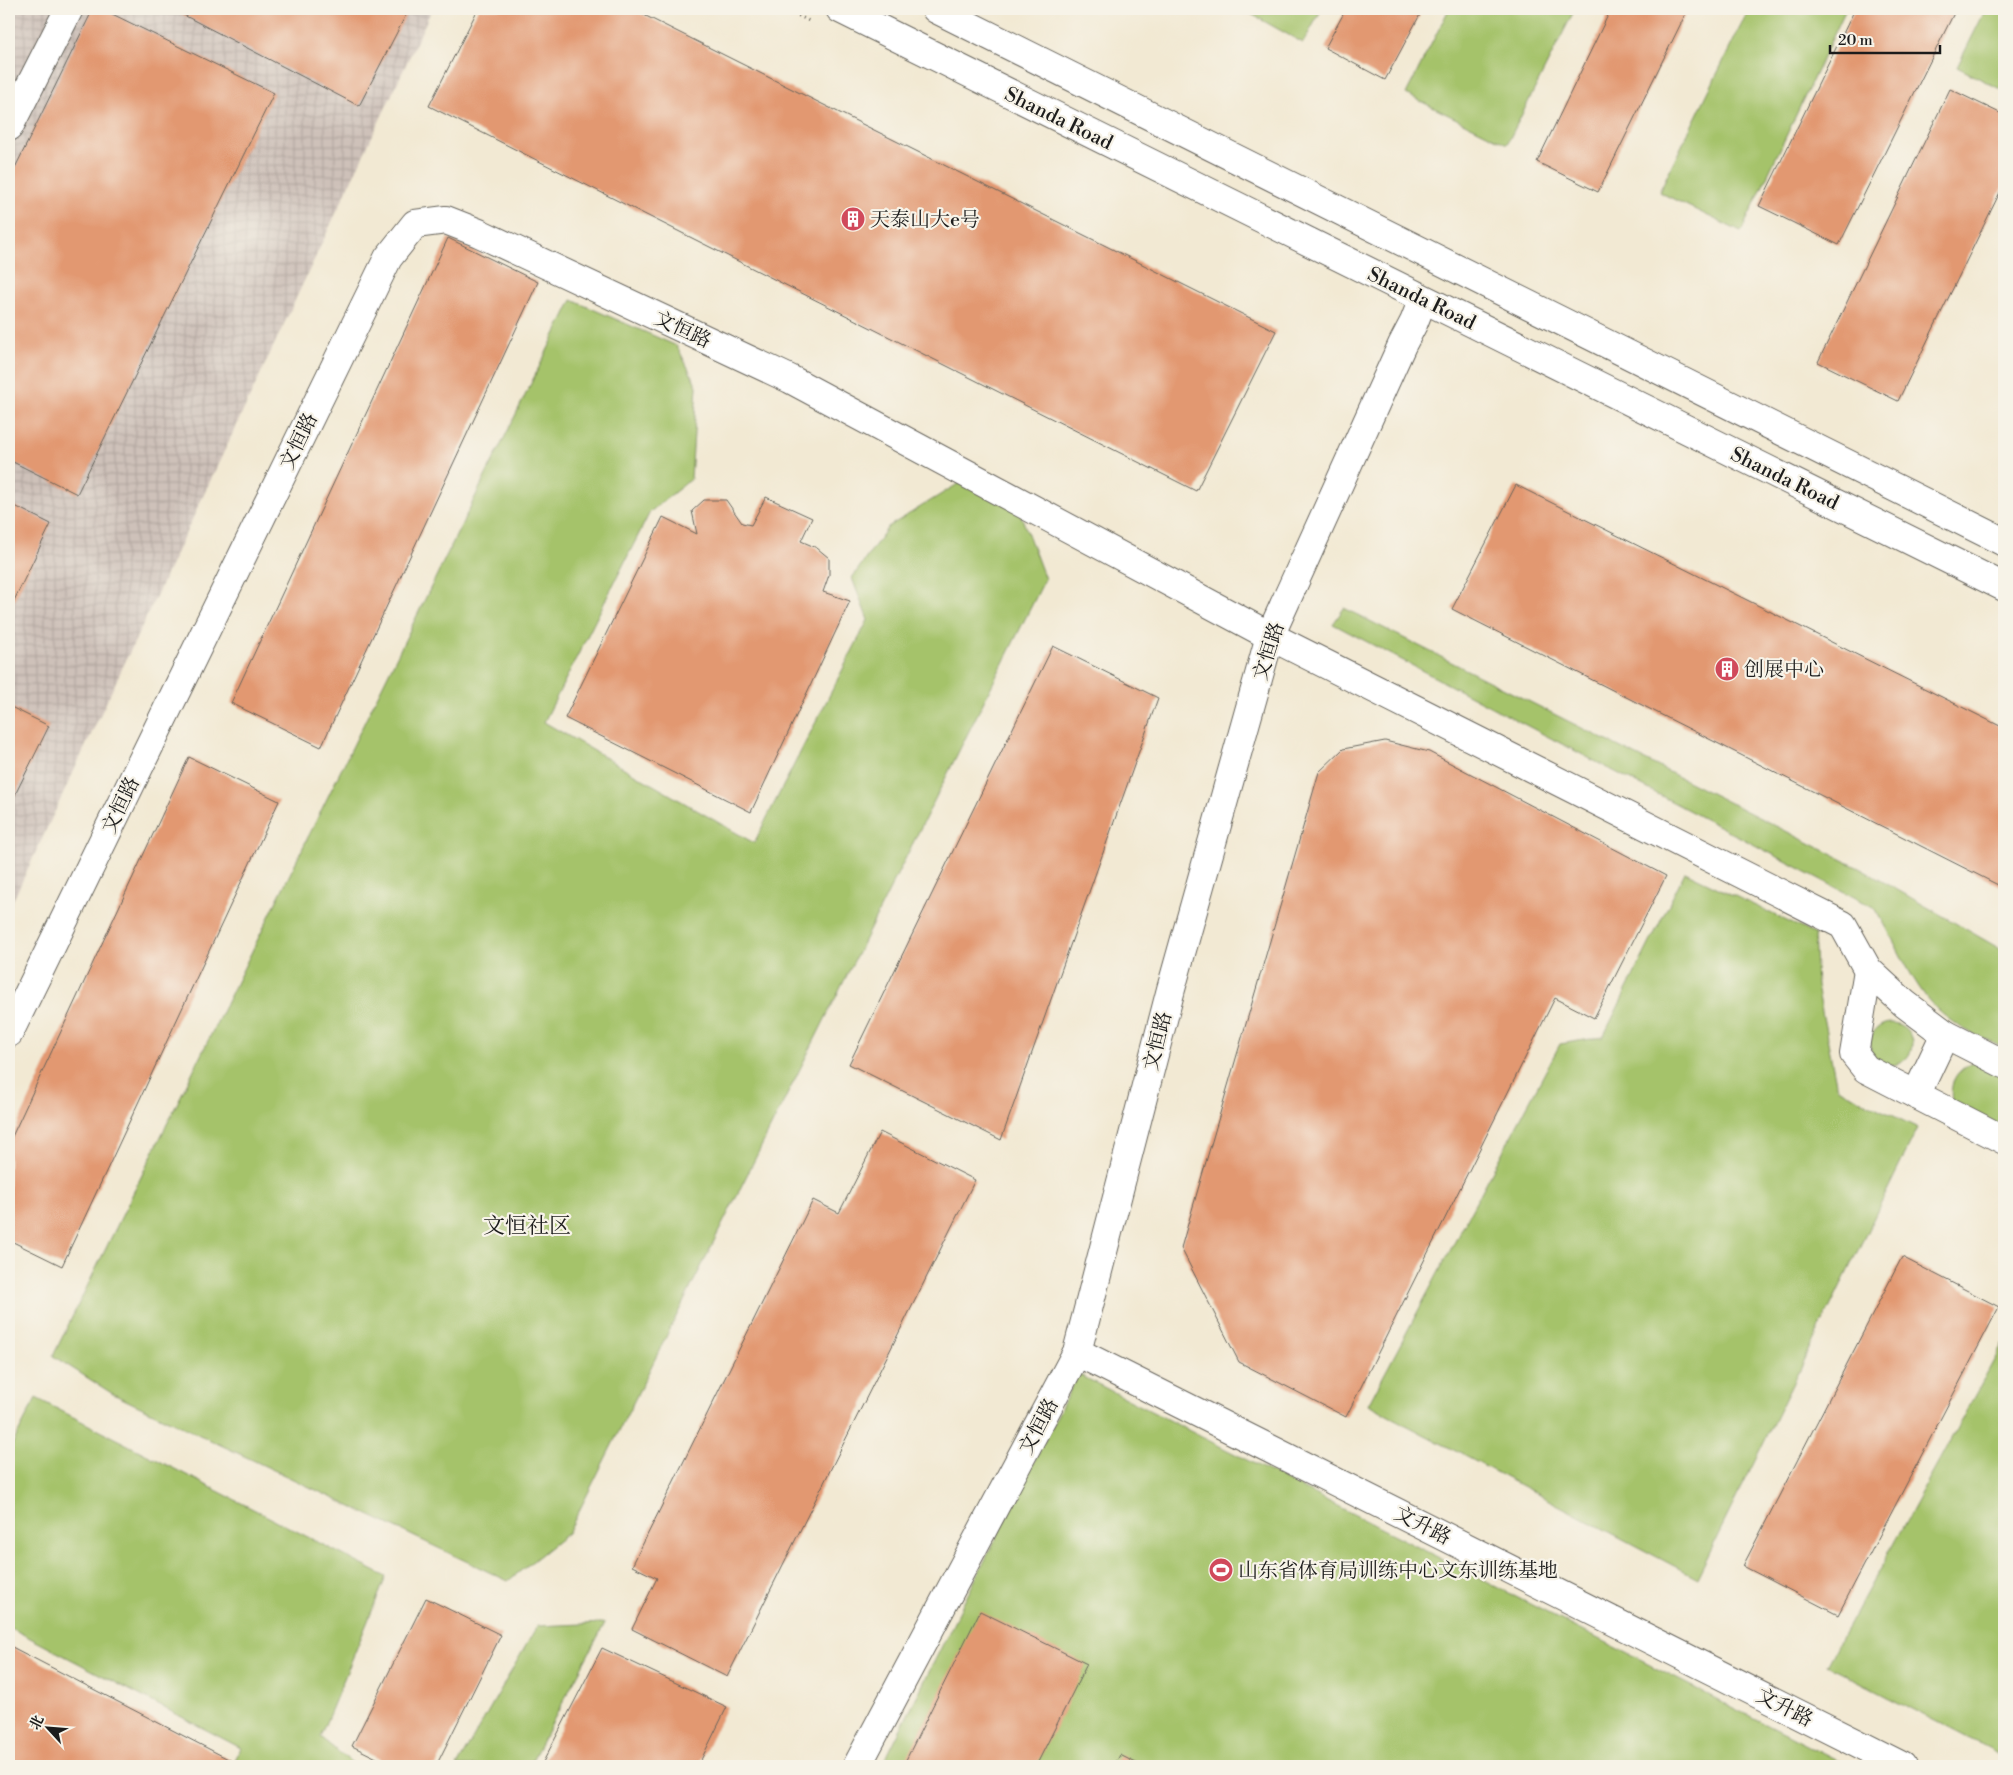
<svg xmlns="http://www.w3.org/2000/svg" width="2013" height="1775" font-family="'Libre Bodoni','Noto Serif SC',serif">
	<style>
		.industrial { fill: url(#industrial-grid) }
		.green { fill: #a5c36b; stroke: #607044 }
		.building { fill: #e29871 }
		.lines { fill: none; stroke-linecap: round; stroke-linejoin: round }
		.minor-casing { stroke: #67645c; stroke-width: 30 }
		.major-casing { stroke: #67645c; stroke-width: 30 }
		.path { stroke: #67645c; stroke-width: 3; stroke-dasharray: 1 4; stroke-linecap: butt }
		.minor { stroke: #fff; stroke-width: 28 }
		.major { stroke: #fff; stroke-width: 28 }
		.labels { text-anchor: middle; stroke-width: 4.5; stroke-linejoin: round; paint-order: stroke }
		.street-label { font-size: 20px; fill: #1c1c1c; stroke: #f7f3e8 }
		.poi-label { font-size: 20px; fill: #1c1c1c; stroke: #f7f3e8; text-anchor: start }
		.quarter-label { font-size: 22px; fill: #1c1c1c; stroke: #f7f3e8 }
	</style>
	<defs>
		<pattern id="industrial-grid" width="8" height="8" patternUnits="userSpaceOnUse" patternTransform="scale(1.25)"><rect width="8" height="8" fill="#cec1b9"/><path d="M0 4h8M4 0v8" fill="none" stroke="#b0a59e"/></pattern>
	</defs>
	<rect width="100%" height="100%" fill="#f7f3e8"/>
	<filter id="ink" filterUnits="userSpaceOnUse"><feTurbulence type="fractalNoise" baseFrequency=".02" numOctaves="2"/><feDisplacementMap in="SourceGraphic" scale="10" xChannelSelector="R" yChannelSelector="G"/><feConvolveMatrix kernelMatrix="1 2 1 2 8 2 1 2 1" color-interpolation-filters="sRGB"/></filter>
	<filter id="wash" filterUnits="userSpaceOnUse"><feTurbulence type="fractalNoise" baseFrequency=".0096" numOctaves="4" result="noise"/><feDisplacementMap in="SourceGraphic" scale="20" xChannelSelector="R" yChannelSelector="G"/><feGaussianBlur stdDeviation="1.12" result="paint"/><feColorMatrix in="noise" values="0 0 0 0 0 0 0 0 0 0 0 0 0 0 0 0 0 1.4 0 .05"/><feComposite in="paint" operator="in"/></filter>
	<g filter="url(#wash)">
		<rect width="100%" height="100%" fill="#f2e9d3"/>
		<path class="industrial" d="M 9,9 L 432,9 L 9,909 Z"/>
		<g class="green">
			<path d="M 1242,9 L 1322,9 L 1303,43 Z"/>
			<path d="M 1449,9 L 1575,9 L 1507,144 L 1406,94 Z"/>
			<path d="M 1749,9 L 1846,9 L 1741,232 L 1659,192 Z"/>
			<path d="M 1986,9 L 2004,9 L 2004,91 L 1957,67 Z"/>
			<path d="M 572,300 L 677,346 L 697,386 L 691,479 L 650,512 L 544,722 L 754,843 L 868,620 L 852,578 L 888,527 L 961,482 L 1019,510 L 1045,579 L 568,1533 L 508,1581 L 113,1394 L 53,1356 Z"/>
			<path d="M 1344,608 L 1861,869 L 2004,951 L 2004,1048 C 1985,1039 1963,1031 1946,1017 C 1913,992 1897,942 1875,908 L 1333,624 Z"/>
			<path d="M 1685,872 L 1814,934 L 1817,986 L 1837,1088 L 1918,1128 L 1697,1578 L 1368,1405 L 1560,1044 L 1603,1037 Z"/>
			<circle cx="1891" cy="1044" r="21"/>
			<path d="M 1974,1062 L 2004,1074 L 2004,1133 L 1952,1102 C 1949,1082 1956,1070 1974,1062 Z"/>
			<path d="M 2004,1342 L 2004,1756 L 1827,1665 Z"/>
			<path d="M 1078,1374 L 1848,1766 L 882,1766 Z"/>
			<path d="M 36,1398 L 386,1577 L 320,1737 L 356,1766 L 232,1766 L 241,1748 L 9,1627 L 9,1451 Z"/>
			<path d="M 605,1623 L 529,1766 L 457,1766 L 537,1626 Z"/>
		</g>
		<g id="blocks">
			<g class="building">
				<path d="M 93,9 L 102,9 L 274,93 L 77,494 L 9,460 L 9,180 Z"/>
				<path d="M 172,9 L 409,9 L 359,106 Z"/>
				<path d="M 478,9 L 632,9 L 1276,331 L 1196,491 L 429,106 Z"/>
				<path d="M 1346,9 L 1423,9 L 1385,80 L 1325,48 Z"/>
				<path d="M 1611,9 L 1688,9 L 1598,192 L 1537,162 Z"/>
				<path d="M 1855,9 L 1956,9 L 1839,245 L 1759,206 Z"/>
				<path d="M 1950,89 L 2004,115 L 2004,184 L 1898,401 L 1818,362 Z"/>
				<path d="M 448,238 L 538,282 L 321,747 L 231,703 Z"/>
				<path d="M 1516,485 L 2004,728 L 2004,888 L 1452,609 Z"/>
				<path d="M 766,497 L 812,518 L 801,541 L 817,548 L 829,558 L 829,575 L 823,592 L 850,601 L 751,812 L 565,718 L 663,517 L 697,534 L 692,511 L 704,500 L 726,500 L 742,523 L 751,525 Z"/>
				<path d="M 9,503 L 51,524 L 9,611 Z"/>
				<path d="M 1053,646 L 1158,698 L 1001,1140 L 849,1064 Z"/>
				<path d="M 9,706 L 49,726 L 9,807 Z"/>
				<path d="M 1385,741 L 1429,752 L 1666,876 L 1594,1018 L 1555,998 L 1346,1417 L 1239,1362 L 1181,1248 L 1319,772 L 1343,749 Z"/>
				<path d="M 189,757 L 279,801 L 62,1266 L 9,1240 L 9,1143 Z"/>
				<path d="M 880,1132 L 975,1180 L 727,1677 L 632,1629 L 657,1578 L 632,1566 L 813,1200 L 839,1213 Z"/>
				<path d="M 1902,1257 L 1999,1307 L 1838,1615 L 1743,1566 Z"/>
				<path d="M 426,1598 L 501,1635 L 436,1766 L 393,1766 L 352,1746 Z"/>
				<path d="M 980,1611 L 1087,1664 L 1036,1766 L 903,1766 Z"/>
				<path d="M 12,1647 L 234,1762 L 232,1766 L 9,1766 L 9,1654 Z"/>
				<path d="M 602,1648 L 727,1707 L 698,1766 L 541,1766 Z"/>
				<path d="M 1120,1755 L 1142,1766 L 1114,1766 Z"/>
			</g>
		</g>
	</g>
	<g filter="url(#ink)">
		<use href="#blocks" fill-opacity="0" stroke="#67645c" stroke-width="1"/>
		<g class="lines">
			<defs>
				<g id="minor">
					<path d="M 9,127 L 69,9"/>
					<path d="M 1868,970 L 1854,1054 L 1866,1069 L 2004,1140"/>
					<path d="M 9,1033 L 388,258 L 415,224 L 446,220 L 479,233 L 790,379 L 1270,636 L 1843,925 L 1868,970 L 1905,1004 L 1945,1034 L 2004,1064"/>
					<path d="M 1916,1095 L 1945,1034"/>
					<path d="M 1077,1352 L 1902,1766"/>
					<path d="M 857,1766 L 1077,1352 L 1171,989 L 1270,636 L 1402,345 L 1414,322 L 1423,299"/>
				</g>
				<g id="major">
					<path d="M 840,9 L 2004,587"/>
					<path d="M 936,9 L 2004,542"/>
				</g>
			</defs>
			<use href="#minor" class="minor-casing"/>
			<use href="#major" class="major-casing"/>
			<path class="path" d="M 785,9 L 809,21"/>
			<use href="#minor" class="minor"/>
			<use href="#major" class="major"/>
		</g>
	</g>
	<defs>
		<symbol id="building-disc" viewBox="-11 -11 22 22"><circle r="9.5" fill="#d1495b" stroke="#f7f3e8"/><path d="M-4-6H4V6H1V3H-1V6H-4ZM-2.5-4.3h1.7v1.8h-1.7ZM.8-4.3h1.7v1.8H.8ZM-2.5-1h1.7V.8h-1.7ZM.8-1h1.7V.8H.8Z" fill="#fff"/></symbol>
		<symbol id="stadium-disc" viewBox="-11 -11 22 22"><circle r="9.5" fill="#d1495b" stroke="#f7f3e8"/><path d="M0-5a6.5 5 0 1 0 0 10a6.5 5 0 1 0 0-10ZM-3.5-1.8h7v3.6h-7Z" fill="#fff"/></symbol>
	</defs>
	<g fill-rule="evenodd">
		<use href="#building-disc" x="839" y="205" width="28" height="28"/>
		<use href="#building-disc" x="1713" y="655" width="28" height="28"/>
		<use href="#stadium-disc" x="1207" y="1556" width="28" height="28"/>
	</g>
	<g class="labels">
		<g class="street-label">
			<text transform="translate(1059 118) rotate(26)" y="7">Shanda Road</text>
			<text transform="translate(1422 298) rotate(26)" y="7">Shanda Road</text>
			<text transform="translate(683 329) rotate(25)" y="7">文恒路</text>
			<text transform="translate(298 441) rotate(-64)" y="7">文恒路</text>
			<text transform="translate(1785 478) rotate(26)" y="7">Shanda Road</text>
			<text transform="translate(1268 651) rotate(-72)" y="7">文恒路</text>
			<text transform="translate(120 805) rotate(-64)" y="7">文恒路</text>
			<text transform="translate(1157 1041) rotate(-76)" y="7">文恒路</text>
			<text transform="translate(1038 1426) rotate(-62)" y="7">文恒路</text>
			<text transform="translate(1423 1525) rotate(27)" y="7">文升路</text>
			<text transform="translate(1785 1707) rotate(27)" y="7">文升路</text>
		</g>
		<g class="poi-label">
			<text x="870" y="226">天泰山大e号</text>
			<text x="1744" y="676">创展中心</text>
			<text x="1238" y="1577">山东省体育局训练中心文东训练基地</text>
		</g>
		<g class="quarter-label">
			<text x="527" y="1233">文恒社区</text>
		</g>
	</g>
	<rect width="2013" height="1775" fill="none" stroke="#f7f3e8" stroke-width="30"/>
	<g transform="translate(48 1728) rotate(296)" stroke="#f7f3e8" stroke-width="4" paint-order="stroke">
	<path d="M0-4L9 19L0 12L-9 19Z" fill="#1c1c1c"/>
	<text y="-8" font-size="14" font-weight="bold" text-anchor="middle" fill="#1c1c1c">北</text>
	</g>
	<path d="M1830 45v8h110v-8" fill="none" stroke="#1c1c1c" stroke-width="2.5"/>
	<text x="1838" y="45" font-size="15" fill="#1c1c1c" stroke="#f7f3e8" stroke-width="4" paint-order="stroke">20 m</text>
</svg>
